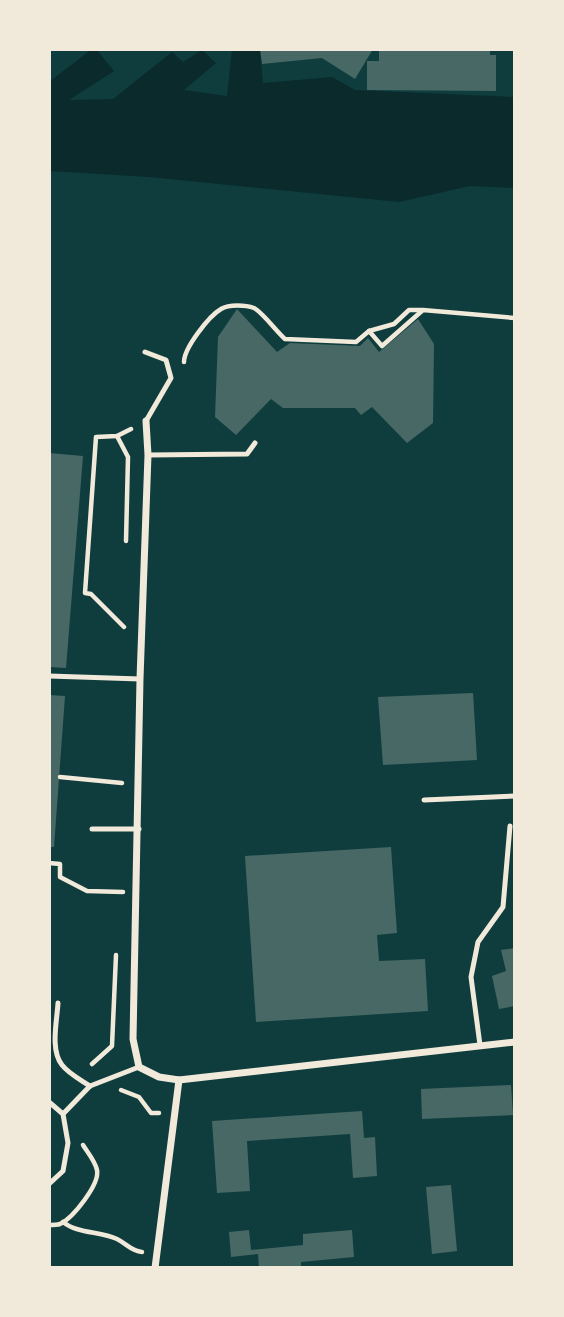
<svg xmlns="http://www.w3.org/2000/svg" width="564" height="1317" font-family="'Asap Condensed',sans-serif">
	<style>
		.water { fill: #0a2a2b }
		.building { fill: #486865 }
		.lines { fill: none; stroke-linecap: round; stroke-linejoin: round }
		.path { stroke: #f1e9da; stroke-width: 4.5 }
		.service { stroke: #f1e9da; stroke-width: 5 }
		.minor { stroke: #f1e9da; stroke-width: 7 }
	</style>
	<rect width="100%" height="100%" fill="#0f3d3e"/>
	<path class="water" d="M 92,49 L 96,49 L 114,71 L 69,100 L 113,99 L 172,52 L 183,62 L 202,50 L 216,63 L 184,90 L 227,96 L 232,49 L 260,49 L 263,83 L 332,77 L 355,90 L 515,97 L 515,188 L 470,186 L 399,202 L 149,177 L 49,171 L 49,82 Z"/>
	<g class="building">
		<path d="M 260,49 L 373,49 L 355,79 L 322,58 L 262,64 Z"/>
		<path d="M 379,49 L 490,49 L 490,55 L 496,55 L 496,91 L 367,90 L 367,61 L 379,61 Z"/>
		<path d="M 237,309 L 277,352 L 290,343 L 360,346 L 368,338 L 379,352 L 418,319 L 434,344 L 433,423 L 407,443 L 372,407 L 361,415 L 355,408 L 283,408 L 271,399 L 236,435 L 215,417 L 218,337 Z"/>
		<path d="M 49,453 L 83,456 L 66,668 L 49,667 Z"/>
		<path d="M 473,693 L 477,760 L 383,765 L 378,697 Z"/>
		<path d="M 49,695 L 65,696 L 54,847 L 49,847 Z"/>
		<path d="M 391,847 L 397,933 L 377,935 L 379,961 L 425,959 L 428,1011 L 256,1022 L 245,856 Z"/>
		<path d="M 515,948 L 515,1006 L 499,1009 L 492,976 L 506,971 L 501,950 Z"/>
		<path d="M 511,1085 L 513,1115 L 422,1119 L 421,1089 Z"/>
		<path d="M 362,1111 L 364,1138 L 375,1137 L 377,1176 L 353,1178 L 350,1134 L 247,1141 L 250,1191 L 217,1193 L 212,1121 Z"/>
		<path d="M 451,1185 L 457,1251 L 432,1254 L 426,1187 Z"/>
		<path d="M 249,1230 L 251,1250 L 303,1245 L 303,1234 L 352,1230 L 354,1257 L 301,1262 L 301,1268 L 259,1268 L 258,1254 L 231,1257 L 229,1232 Z"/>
	</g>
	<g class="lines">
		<g class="path">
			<path d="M 369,331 L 394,324 L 409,310 L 422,310"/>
			<path d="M 184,362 C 184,348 209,316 221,309 C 229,304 246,305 254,308 C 262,312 277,332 285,339 L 356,342 L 369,331 L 382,346 L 423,310 L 515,318"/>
			<path d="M 117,436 L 128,457 L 126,541"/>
			<path d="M 124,627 L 91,594 L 85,593 L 96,437 L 117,436 L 131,429"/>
			<path d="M 60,777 L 122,783"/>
			<path d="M 49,863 L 60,864 L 60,877 L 87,891 L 123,892"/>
			<path d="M 92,1064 L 112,1046 L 116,955"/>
			<path d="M 121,1090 L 139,1097 L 151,1113 L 159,1113"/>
			<path d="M 63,1222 C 78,1234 100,1231 117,1239 C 127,1244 131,1251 142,1252"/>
			<path d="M 49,1225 C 52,1225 57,1225 60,1224 C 73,1218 100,1184 97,1170 C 95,1161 88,1153 83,1145"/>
		</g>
		<g class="service">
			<path d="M 145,352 L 166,360 L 171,378 L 146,421"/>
			<path d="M 148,455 L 247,454 L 255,443"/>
			<path d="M 49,676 L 140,679"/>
			<path d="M 424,800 L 515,796"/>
			<path d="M 92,829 L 139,829"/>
			<path d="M 58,1003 C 57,1021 50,1050 62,1065 C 69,1074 81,1080 90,1086"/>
			<path d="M 480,1045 L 471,977 L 478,942 L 503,907 L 510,826"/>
			<path d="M 49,1102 L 63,1114 L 68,1143 L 63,1171 L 49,1184"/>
			<path d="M 63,1114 L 90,1086 L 139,1067"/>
		</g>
		<g class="minor">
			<path d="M 146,421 L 148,455 L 140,679 L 133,1039 L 139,1067 L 159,1077 L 179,1080 L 515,1042"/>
			<path d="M 155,1268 L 179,1080"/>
		</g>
	</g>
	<rect width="564" height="1317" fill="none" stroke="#f1e9da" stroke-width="102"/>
</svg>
